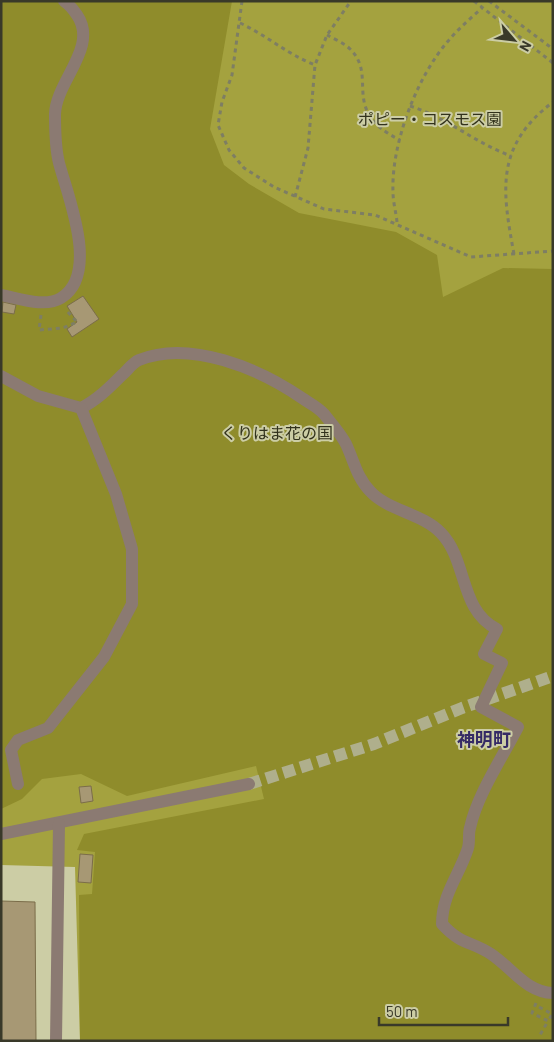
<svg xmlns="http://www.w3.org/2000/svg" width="554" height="1042" font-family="Barlow,'Noto Sans JP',sans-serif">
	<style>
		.green { fill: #a4a23f }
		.forest { fill: #8f8c2b }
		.building { fill: #a79874; stroke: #7b6d4a }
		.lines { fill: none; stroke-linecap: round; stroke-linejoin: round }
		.minor-tunnel { stroke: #afaf8c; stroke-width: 12; stroke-dasharray: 12 6; stroke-linecap: butt }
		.path { stroke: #7e7e63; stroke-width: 3; stroke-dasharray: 4 4; stroke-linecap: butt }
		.minor { stroke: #8b7a72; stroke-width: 12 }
		.labels { text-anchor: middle; stroke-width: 4; stroke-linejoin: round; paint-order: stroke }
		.park-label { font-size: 16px; fill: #32321c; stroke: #cccda5 }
		.neighbourhood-label { font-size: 18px; font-weight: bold; fill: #352a65; stroke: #cccda5 }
	</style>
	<rect width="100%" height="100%" fill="#cccda5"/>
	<path class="green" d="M 1,1 L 553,1 L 553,1041 L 80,1041 L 75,867 L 1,865 Z"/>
	<path class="forest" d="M 1,1 L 232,1 L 210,129 L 224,165 L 249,184 L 299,213 L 396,232 L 437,255 L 443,297 L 503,268 L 553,269 L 553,1041 L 80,1041 L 79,895 L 92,894 L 95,852 L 77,850 L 84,834 L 264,799 L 256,766 L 127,796 L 81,774 L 42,779 L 22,799 L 1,809 Z"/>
	<g class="building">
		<path d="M 83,296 L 99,319 L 72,337 L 67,329 L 77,322 L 67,306 Z"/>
		<path d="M 3,302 L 16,305 L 14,314 L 2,312 Z"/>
		<path d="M 91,786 L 93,801 L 81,803 L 79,787 Z"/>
		<path d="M 80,854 L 93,855 L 91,883 L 78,882 Z"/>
		<path d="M 1,901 L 35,902 L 36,1041 L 1,1041 Z"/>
	</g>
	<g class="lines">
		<path class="minor-tunnel" d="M 249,784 L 374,744 L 462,708 L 553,676"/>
		<g class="path">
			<path d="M 242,1 L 232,75 L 222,102 L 218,125 L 229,150 L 244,168 L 274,187 L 324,209 L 375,215 L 471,257 L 553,251"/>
			<path d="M 474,1 L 553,63"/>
			<path d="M 489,1 L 553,49"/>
			<path d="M 240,23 C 266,35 287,54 315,65"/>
			<path d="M 327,35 C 334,39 344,43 350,49 C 379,77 339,110 400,140"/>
			<path d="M 410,106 C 448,118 475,143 511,156"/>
			<path d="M 295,197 L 308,148 L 315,65 L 327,35 L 351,1"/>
			<path d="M 397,222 C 396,212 393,202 393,192 C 391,144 417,76 449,40 C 459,28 471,18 482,8"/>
			<path d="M 514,254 C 502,190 495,146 553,102"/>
			<path d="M 41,315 L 39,330 L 63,328 L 77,322 L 67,311"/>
			<path d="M 536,1003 L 532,1013 L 548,1021 L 540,1035"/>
			<path d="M 539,1007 L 552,1014 L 548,1022"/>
		</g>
		<g class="minor">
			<path d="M 1,295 C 18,298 45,308 61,298 C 100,274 68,197 59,163 C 55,147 55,130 55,114 C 56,81 99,47 77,15 C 73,9 70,5 64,1"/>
			<path d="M 1,376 L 38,396 L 81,408 C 97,400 109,388 122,375 C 127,371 132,363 139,360 C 190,339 260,369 302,398 C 309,403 318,407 324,414 C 331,423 341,434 346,444 C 354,461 357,478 370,491 C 388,511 422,513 441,533 C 468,561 459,610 497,629 L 484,654 L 502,663 L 481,707 L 518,727 C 502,758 477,795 470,828 C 468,834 470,841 468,848 C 460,874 442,894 442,924 C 461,945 471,941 491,954 C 512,968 526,992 553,993"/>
			<path d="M 18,784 L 11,750 L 18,740 L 48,728 L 104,657 L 132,604 L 132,549 L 116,494 L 81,408"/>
			<path d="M 1,834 L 249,784"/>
			<path d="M 56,1041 L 59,824"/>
		</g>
	</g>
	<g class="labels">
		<g class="park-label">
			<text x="430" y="125">ポピー・コスモス園</text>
			<text x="277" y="439">くりはま花の国</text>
		</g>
		<g class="neighbourhood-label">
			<text x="484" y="746">神明町</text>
		</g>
	</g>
	<rect width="554" height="1042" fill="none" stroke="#393929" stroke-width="5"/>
	<g transform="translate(514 40) rotate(118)" stroke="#cccda5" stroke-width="4" paint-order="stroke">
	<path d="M0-4L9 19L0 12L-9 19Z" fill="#393929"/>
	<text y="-8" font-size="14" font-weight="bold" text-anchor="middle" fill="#393929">N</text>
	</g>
	<path d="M379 1017v8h129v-8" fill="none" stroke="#393929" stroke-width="2.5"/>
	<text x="386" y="1017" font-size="15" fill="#393929" stroke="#cccda5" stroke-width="4" paint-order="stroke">50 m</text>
</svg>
